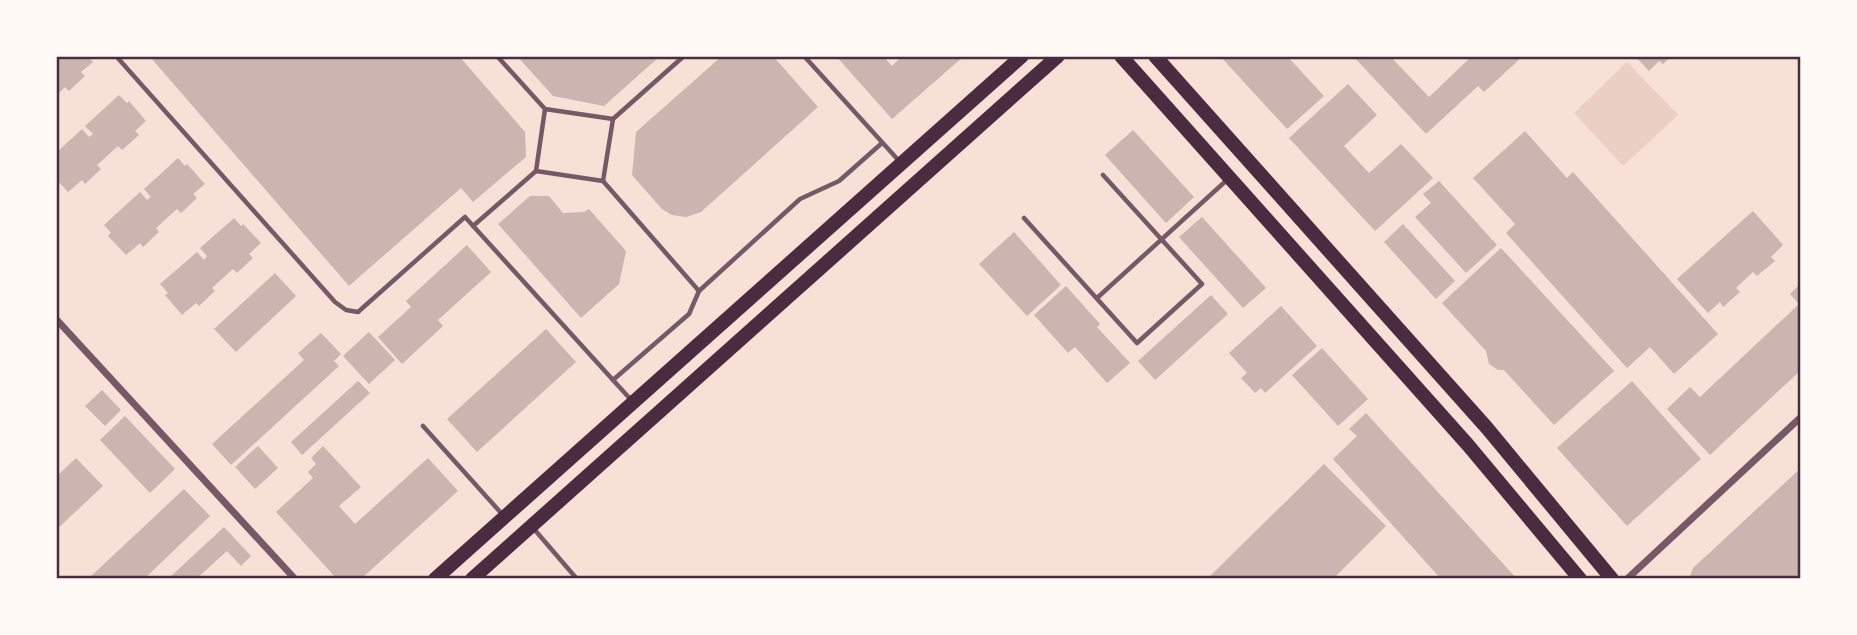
<svg xmlns="http://www.w3.org/2000/svg" width="1857" height="635" font-family="Inter,sans-serif">
	<style>
		.green { fill: #ebcfc5 }
		.building { fill: #ccb4b1 }
		.lines { fill: none; stroke-linecap: round; stroke-linejoin: round }
		.service { stroke: #755966; stroke-width: 4.5 }
		.minor { stroke: #755966; stroke-width: 7 }
		.primary { stroke: #4a2c40; stroke-width: 14 }
		.neatline { fill: none; stroke: #4a2c40; stroke-width: 2.5 }
	</style>
	<rect width="100%" height="100%" fill="#f7e1d7"/>
	<path class="green" d="M 1627,62 L 1678,115 L 1623,166 L 1574,113 Z"/>
	<g class="building">
		<path d="M 56,56 L 87,56 L 93,62 L 81,72 L 85,76 L 69,91 L 65,87 L 56,96 Z"/>
		<path d="M 154,56 L 459,56 L 525,132 L 526,157 L 473,202 L 461,188 L 349,286 L 151,58 Z"/>
		<path d="M 517,56 L 660,56 L 604,106 L 553,96 Z"/>
		<path d="M 722,56 L 773,56 L 818,107 L 701,212 L 686,217 L 672,215 L 662,209 L 632,175 L 636,132 Z"/>
		<path d="M 836,56 L 883,56 L 892,66 L 902,56 L 964,56 L 892,119 Z"/>
		<path d="M 1220,56 L 1287,56 L 1324,96 L 1287,129 Z"/>
		<path d="M 1353,56 L 1390,56 L 1429,97 L 1472,56 L 1523,56 L 1484,92 L 1478,86 L 1426,134 Z"/>
		<path d="M 1635,56 L 1671,56 L 1663,64 L 1659,61 L 1649,71 Z"/>
		<path d="M 1348,84 L 1377,115 L 1344,146 L 1369,173 L 1401,144 L 1433,178 L 1375,231 L 1289,138 Z"/>
		<path d="M 119,95 L 127,103 L 129,101 L 146,121 L 135,131 L 139,135 L 122,150 L 118,146 L 97,165 L 101,169 L 85,184 L 82,180 L 68,192 L 56,179 L 56,153 L 82,129 L 89,137 L 93,134 L 85,126 Z"/>
		<path d="M 1133,130 L 1194,197 L 1166,223 L 1105,155 Z"/>
		<path d="M 1525,131 L 1567,178 L 1573,172 L 1718,334 L 1674,374 L 1650,347 L 1627,368 L 1506,233 L 1515,224 L 1473,178 Z"/>
		<path d="M 178,158 L 185,166 L 187,164 L 205,184 L 193,194 L 197,198 L 181,213 L 177,209 L 156,228 L 159,232 L 143,247 L 140,243 L 126,255 L 108,236 L 111,233 L 104,225 L 140,192 L 147,200 L 151,197 L 144,189 Z"/>
		<path d="M 1439,181 L 1497,245 L 1466,273 L 1415,217 L 1431,203 L 1423,194 Z"/>
		<path d="M 530,196 L 549,196 L 563,213 L 584,212 L 589,209 L 626,251 L 619,284 L 581,318 L 498,224 Z"/>
		<path d="M 1753,211 L 1783,245 L 1771,257 L 1775,261 L 1757,276 L 1753,272 L 1736,288 L 1740,292 L 1723,307 L 1720,302 L 1708,313 L 1677,279 Z"/>
		<path d="M 1202,217 L 1266,288 L 1243,308 L 1179,237 Z"/>
		<path d="M 234,218 L 241,226 L 243,224 L 261,243 L 249,254 L 253,258 L 237,273 L 233,269 L 212,288 L 215,291 L 199,306 L 196,303 L 182,315 L 165,295 L 168,293 L 160,284 L 197,252 L 204,260 L 207,256 L 200,248 Z"/>
		<path d="M 1403,224 L 1455,281 L 1436,299 L 1384,242 Z"/>
		<path d="M 1014,232 L 1061,285 L 1027,316 L 979,264 Z"/>
		<path d="M 467,245 L 491,272 L 438,320 L 443,326 L 402,364 L 378,337 L 411,307 L 406,301 Z"/>
		<path d="M 1501,248 L 1614,371 L 1554,425 L 1504,370 L 1498,370 L 1489,364 L 1486,351 L 1442,303 Z"/>
		<path d="M 275,273 L 296,296 L 236,352 L 214,329 Z"/>
		<path d="M 1801,283 L 1801,370 L 1710,455 L 1667,409 L 1690,387 L 1700,397 L 1799,304 L 1790,294 Z"/>
		<path d="M 1066,286 L 1100,324 L 1097,327 L 1130,363 L 1107,383 L 1075,347 L 1068,353 L 1034,315 Z"/>
		<path d="M 1211,295 L 1228,314 L 1155,380 L 1138,361 Z"/>
		<path d="M 1281,306 L 1317,346 L 1265,393 L 1261,388 L 1255,393 L 1241,378 L 1247,373 L 1229,353 Z"/>
		<path d="M 546,329 L 576,362 L 477,452 L 447,419 Z"/>
		<path d="M 369,332 L 395,360 L 369,384 L 343,356 Z"/>
		<path d="M 321,333 L 341,354 L 334,361 L 339,366 L 231,465 L 212,444 L 304,360 L 298,353 Z"/>
		<path d="M 1322,348 L 1368,399 L 1338,426 L 1292,375 Z"/>
		<path d="M 358,381 L 370,393 L 302,455 L 291,442 Z"/>
		<path d="M 1632,381 L 1701,459 L 1627,526 L 1557,448 Z"/>
		<path d="M 102,390 L 121,410 L 105,426 L 85,406 Z"/>
		<path d="M 1366,413 L 1517,579 L 1441,579 L 1333,459 L 1357,436 L 1349,429 Z"/>
		<path d="M 125,416 L 175,469 L 150,493 L 100,440 Z"/>
		<path d="M 258,446 L 278,468 L 255,489 L 235,467 Z"/>
		<path d="M 323,446 L 361,487 L 339,506 L 355,524 L 428,458 L 458,491 L 361,579 L 337,579 L 276,512 L 313,478 L 308,472 L 316,464 L 311,458 Z"/>
		<path d="M 76,458 L 103,486 L 56,530 L 56,477 Z"/>
		<path d="M 1324,464 L 1386,526 L 1333,579 L 1207,579 Z"/>
		<path d="M 1801,468 L 1801,579 L 1692,579 L 1690,576 L 1693,568 Z"/>
		<path d="M 184,489 L 210,516 L 144,579 L 88,579 Z"/>
		<path d="M 224,527 L 251,556 L 241,566 L 227,551 L 196,579 L 168,579 Z"/>
	</g>
	<g class="lines">
		<g class="service">
			<path d="M 116,56 L 335,302 L 346,310 L 358,312 L 465,217 L 633,402"/>
			<path d="M 497,56 L 545,109 L 613,119 L 603,181 L 536,171 L 545,109"/>
			<path d="M 804,56 L 900,162"/>
			<path d="M 613,119 L 684,56"/>
			<path d="M 603,181 L 699,291"/>
			<path d="M 1024,218 L 1137,343 L 1202,284 L 1103,175"/>
			<path d="M 473,226 L 536,171"/>
			<path d="M 1097,298 L 1228,179"/>
			<path d="M 613,380 L 689,314 L 699,291 L 800,199 L 839,181 L 882,143"/>
			<path d="M 423,426 L 502,514"/>
			<path d="M 534,529 L 577,579"/>
		</g>
		<g class="minor">
			<path d="M 56,319 L 295,579"/>
			<path d="M 1627,579 L 1801,417"/>
		</g>
		<g class="primary">
			<path d="M 1121,56 L 1468,445 L 1580,579"/>
			<path d="M 1155,56 L 1487,428 L 1612,579"/>
			<path d="M 435,579 L 1022,56"/>
			<path d="M 472,579 L 1058,56"/>
		</g>
	</g>
	<rect width="1857" height="635" fill="none" stroke="#fffaf5" stroke-width="116"/>
	<rect x="58" y="58" width="1741" height="519" class="neatline"/>
</svg>
